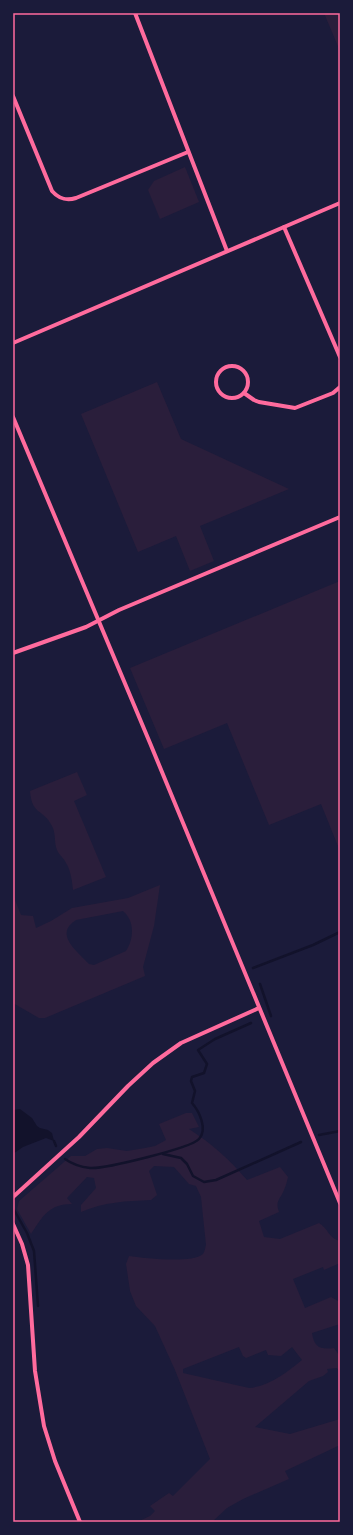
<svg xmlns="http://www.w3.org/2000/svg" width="353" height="1535" font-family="'Exo 2',sans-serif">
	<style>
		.green { fill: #2a1e3b; fill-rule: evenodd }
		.water { fill: #12122b }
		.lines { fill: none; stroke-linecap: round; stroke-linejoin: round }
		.stream { stroke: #12122b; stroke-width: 2.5 }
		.minor { stroke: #ff6b9d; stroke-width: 4 }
		.neatline { fill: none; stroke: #ff6b9d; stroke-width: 1.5 }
	</style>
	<rect width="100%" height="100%" fill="#1b1b3a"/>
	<g class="green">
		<path d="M 324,13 L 340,13 L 340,51 Z"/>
		<path d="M 185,167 L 199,202 L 160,219 L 148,190 L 154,181 Z"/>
		<path d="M 157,382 L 181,439 L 289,489 L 200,526 L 214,561 L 190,571 L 176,536 L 138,552 L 81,414 Z"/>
		<path d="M 340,581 L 340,851 L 321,804 L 269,825 L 227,723 L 164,749 L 130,668 Z"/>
		<path d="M 77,772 L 87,795 L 74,801 L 106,877 L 73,890 C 72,881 71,871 66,863 C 64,858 59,855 57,850 C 54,843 56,833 52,826 C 43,808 32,816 30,791 Z"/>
		<path d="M 160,885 L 154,926 L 143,967 L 145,976 L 45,1018 L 39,1018 L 13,1003 L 13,895 L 21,915 L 33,916 L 36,928 L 51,921 L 72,908 L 128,898 ZM 123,911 C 135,921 134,939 126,951 L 94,965 L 89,964 C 78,952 53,934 76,920 Z"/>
		<path d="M 186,1113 L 192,1113 L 199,1127 L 189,1129 C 211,1143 230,1160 247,1180 L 280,1167 L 288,1177 C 287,1181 286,1186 284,1190 C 280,1200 275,1200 279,1212 L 259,1221 L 264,1237 L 280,1239 L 319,1223 C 328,1228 329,1239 340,1241 L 340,1263 L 324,1270 L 323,1267 L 293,1279 L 305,1308 L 331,1297 L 340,1302 L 340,1324 L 312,1333 C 314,1347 320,1350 334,1348 L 339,1355 L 340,1372 L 337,1368 L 327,1369 L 328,1372 L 323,1376 L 309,1381 L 255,1427 L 290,1434 L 340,1419 L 340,1445 L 285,1471 L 289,1479 L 243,1499 L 227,1508 L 212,1522 L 137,1522 L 150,1516 L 155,1511 L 150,1506 L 169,1493 L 173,1496 L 210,1459 L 175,1370 L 155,1326 L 136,1306 L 130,1291 L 126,1264 L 129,1256 C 144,1258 191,1264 203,1254 C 205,1251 205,1248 206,1245 L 201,1197 L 196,1186 L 189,1184 L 174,1167 L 154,1166 L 149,1171 L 157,1195 L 151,1200 C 126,1201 104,1202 81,1212 L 81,1205 L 96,1188 L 94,1178 L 87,1177 L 67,1198 L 72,1204 C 49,1204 43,1216 31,1234 L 17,1209 L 19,1201 L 71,1156 L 85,1156 L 97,1149 L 107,1148 L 127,1151 L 145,1148 L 155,1146 L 166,1140 L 159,1124 ZM 239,1347 L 243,1356 L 246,1358 L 266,1350 L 268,1355 L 281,1356 L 292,1347 L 302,1360 C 286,1373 270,1386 249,1388 L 183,1373 L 183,1369 Z"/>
	</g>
	<path class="water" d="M 20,1109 L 32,1118 L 37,1126 L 40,1128 L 48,1130 L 52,1133 L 54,1141 L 46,1138 L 23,1147 L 13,1154 L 13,1110 Z"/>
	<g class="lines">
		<g class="stream">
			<path d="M 253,968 L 313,945 L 340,932"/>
			<path d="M 260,984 L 271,1016"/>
			<path d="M 319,1135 L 340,1131"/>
			<path d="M 54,1141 L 56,1146"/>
			<path d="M 163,1154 L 181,1158 L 187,1164 L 193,1176 L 204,1182 L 216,1180 L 301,1142"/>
			<path d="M 65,1159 C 72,1164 81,1167 90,1168 C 105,1169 191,1148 199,1139 C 208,1129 199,1111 192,1103 L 195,1091 L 191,1081 L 192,1077 L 204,1073 L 207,1064 L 198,1050 L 215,1039 L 251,1023"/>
			<path d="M 13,1208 L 27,1233 L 34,1251 L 38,1306"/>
		</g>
		<g class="minor">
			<path d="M 135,13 L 227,251"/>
			<path d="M 13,96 L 52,191 C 59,199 66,201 76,198 L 188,152"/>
			<path d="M 284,227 L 340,357"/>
			<path d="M 13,343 L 340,203"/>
			<circle cx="232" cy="382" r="16"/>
			<path d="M 244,393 L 254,400 L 259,402 L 295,408 L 333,393 L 340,387"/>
			<path d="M 13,417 L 150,743 L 340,1203"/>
			<path d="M 13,653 L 86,627 L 119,610 L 340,517"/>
			<path d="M 13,1197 L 79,1137 L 128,1086 L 153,1063 L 181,1043 L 259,1008"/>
			<path d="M 13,1224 L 22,1244 L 28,1265 L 35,1371 L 44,1426 L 55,1461 L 80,1522"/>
		</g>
	</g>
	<rect width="353" height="1535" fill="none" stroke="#1b1b3a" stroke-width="28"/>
	<rect x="14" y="14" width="325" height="1507" class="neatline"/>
</svg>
